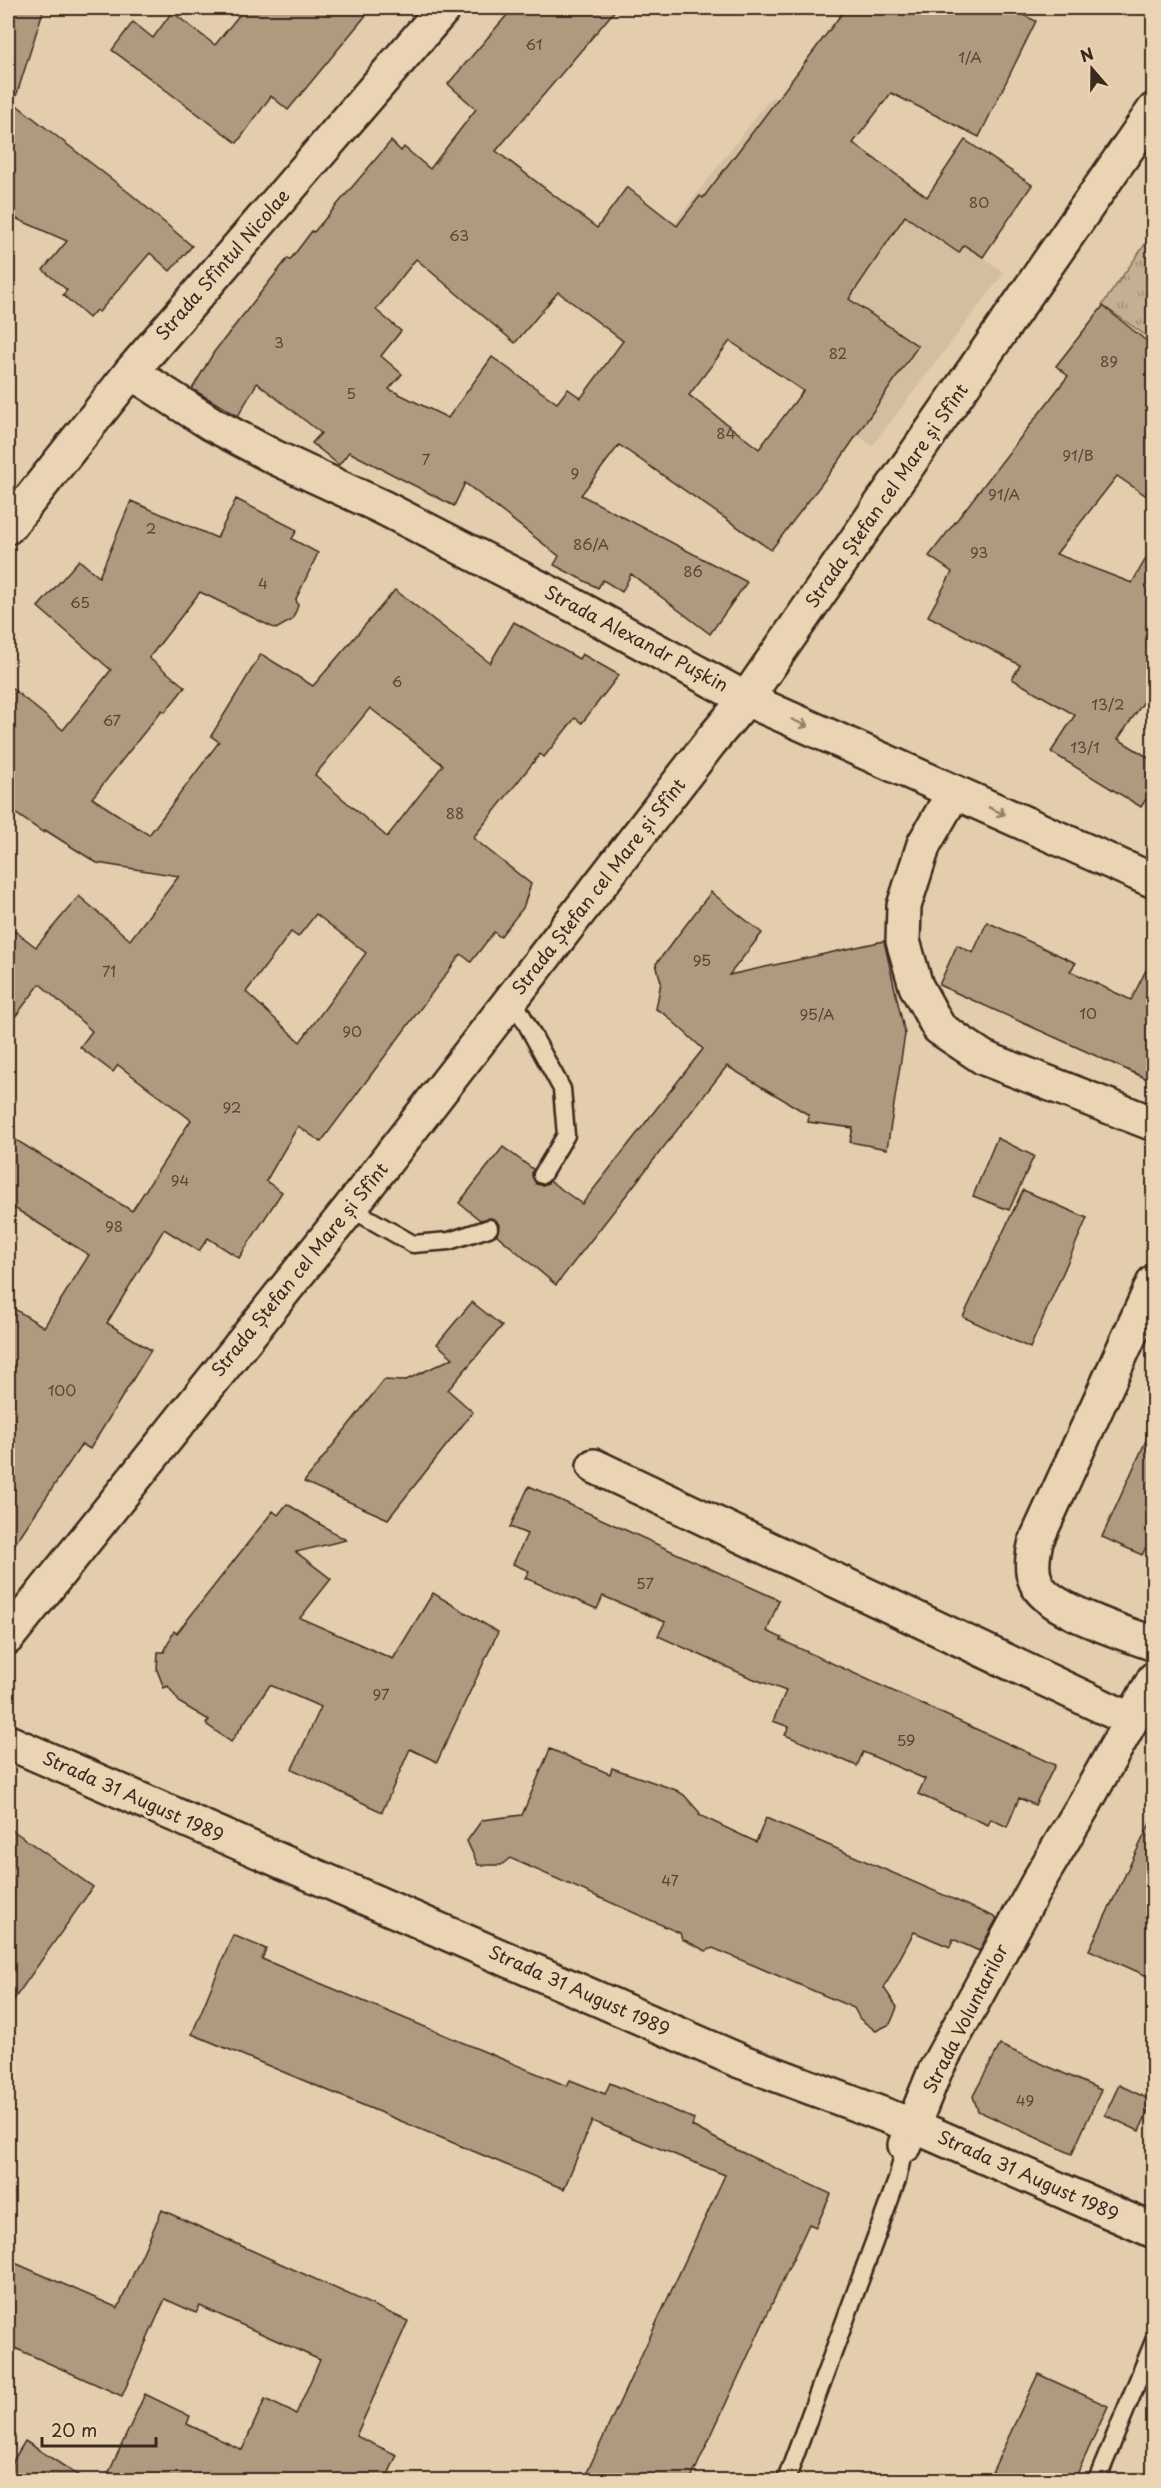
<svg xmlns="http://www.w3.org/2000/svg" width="1161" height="2488" font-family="'Playpen Sans',sans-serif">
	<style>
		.built { fill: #d3bea0 }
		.park { fill: url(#park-tufts); stroke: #806c58; stroke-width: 1.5 }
		.building { fill: #af9a80; stroke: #3b2a1e; stroke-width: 1.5; fill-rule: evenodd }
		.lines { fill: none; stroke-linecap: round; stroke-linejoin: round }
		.lane-casing { stroke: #3b2a1e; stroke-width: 21 }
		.street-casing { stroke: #3b2a1e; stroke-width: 38 }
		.secondary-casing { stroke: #3b2a1e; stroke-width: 38 }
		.primary-casing { stroke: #3b2a1e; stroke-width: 38 }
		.lane { stroke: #ead4b3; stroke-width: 16 }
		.street { stroke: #ead4b3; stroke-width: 33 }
		.secondary { stroke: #ead4b3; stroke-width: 33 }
		.primary { stroke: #ead4b3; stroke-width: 33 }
		.oneway { stroke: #927f68 }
		.labels { text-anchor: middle; stroke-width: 6; stroke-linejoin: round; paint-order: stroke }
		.number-label { font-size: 15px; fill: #584636 }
		.street-label { font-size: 18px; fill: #3b2a1e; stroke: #ead4b3 }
	</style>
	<defs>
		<pattern id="park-tufts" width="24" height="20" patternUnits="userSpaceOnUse" patternTransform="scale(1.5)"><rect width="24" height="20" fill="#c4af93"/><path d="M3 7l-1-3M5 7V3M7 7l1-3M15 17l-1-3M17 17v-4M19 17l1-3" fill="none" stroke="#a08f77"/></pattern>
	</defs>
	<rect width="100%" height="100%" fill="#e3cdad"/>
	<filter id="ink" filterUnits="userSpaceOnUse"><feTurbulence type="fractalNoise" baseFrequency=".0167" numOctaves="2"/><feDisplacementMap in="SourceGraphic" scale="12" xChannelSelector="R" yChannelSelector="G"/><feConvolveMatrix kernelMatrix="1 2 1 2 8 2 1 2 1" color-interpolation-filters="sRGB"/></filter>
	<g filter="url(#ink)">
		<path class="built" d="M 772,96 L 1004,273 L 872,446 L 640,268 Z"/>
		<path class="park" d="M 1153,233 L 1154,338 L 1151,339 L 1102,305 Z"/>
		<g class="building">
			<path d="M 8,8 L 44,8 L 14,103 L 132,195 L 192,246 L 170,271 L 150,253 L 99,312 L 96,310 L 89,318 L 63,295 L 67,290 L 43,270 L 67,241 L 8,215 Z"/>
			<path d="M 245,8 L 372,8 L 288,110 L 271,96 L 237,143 L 112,50 L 133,22 L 153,38 L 172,12 L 215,45 Z"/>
			<path d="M 513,8 L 617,8 L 496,151 L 597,228 L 627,187 L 677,226 L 700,196 L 703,198 L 846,8 L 1008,8 L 1036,21 L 979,137 L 891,93 L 853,143 L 927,197 L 965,140 L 1032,185 L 983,257 L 964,245 L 959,253 L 905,216 L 849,299 L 918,346 L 839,461 L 771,550 L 619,445 L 581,495 L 747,582 L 710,634 L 631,574 L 622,592 L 603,580 L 598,588 L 554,565 L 559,556 L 465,483 L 454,506 L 349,452 L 339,465 L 312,443 L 321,433 L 257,383 L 238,416 L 192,389 L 214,352 L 288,258 L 290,260 L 312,231 L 314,232 L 391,141 L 401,151 L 404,147 L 430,169 L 476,109 L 448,84 ZM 416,259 L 515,343 L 558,292 L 623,341 L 581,398 L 568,389 L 557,403 L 492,357 L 448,418 L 389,389 L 402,374 L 381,356 L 401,331 L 376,310 ZM 730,341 L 803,391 L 759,449 L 689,395 Z"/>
			<path d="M 1103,306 L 1154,347 L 1154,501 L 1117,476 L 1056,554 L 1132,583 L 1154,544 L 1154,687 L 1118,739 L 1154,761 L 1154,787 L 1141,807 L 1051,752 L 1075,715 L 1012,679 L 1020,665 L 928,616 L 952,572 L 929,556 L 1068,376 L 1056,366 Z"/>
			<path d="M 236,499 L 297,530 L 292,539 L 318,553 L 296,599 L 298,606 L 292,620 L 276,629 L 200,592 L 149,658 L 185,687 L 165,712 L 162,710 L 92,798 L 149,835 L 219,742 L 211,736 L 261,654 L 313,686 L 395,590 L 490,663 L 514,622 L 579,659 L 582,654 L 619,675 L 582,723 L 575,718 L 544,757 L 540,754 L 473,838 L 531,884 L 523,908 L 500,937 L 494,932 L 471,962 L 461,954 L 321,1142 L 298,1126 L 266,1181 L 282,1192 L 239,1258 L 208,1238 L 199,1251 L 164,1229 L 107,1323 L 151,1350 L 90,1449 L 82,1444 L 8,1554 L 8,1305 L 44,1327 L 89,1255 L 8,1204 L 8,1135 L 132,1211 L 191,1120 L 118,1065 L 113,1072 L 80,1047 L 92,1031 L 40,984 L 8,1026 L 8,926 L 36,947 L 79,896 L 130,940 L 179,876 L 97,863 L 45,830 L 44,833 L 8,808 L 8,685 L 63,730 L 111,670 L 38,607 L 79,560 L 99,577 L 131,501 L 217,538 ZM 370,708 L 443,765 L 387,837 L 315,775 ZM 316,914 L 366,953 L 300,1042 L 246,992 L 291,932 L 298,937 Z"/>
			<path d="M 711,892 L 762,933 L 729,975 L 884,941 L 905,1034 L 887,1149 L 850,1142 L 853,1128 L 808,1122 L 809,1115 L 727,1066 L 556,1285 L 497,1235 L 499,1225 L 496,1220 L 491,1218 L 480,1220 L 459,1203 L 503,1147 L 533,1169 L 532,1175 L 536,1184 L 542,1185 L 550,1181 L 582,1204 L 703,1049 L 666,1015 L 656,1009 L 661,982 L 656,964 Z"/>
			<path d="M 987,922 L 1076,963 L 1070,971 L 1131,1000 L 1154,954 L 1154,1082 L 939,985 L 957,945 L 973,953 Z"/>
			<path d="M 997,1138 L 1034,1156 L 1009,1210 L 973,1196 Z"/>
			<path d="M 1023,1190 L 1087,1218 L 1030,1348 L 963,1317 Z"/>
			<path d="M 472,1302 L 502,1326 L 448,1390 L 473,1412 L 388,1519 L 304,1482 L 384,1380 L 404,1381 L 453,1358 L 437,1344 Z"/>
			<path d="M 1154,1423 L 1154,1532 L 1142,1555 L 1102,1537 Z"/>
			<path d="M 529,1486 L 779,1600 L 767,1631 L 782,1638 L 781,1640 L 1055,1765 L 1035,1805 L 1019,1798 L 1007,1827 L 991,1819 L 988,1825 L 918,1794 L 925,1779 L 863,1752 L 857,1766 L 785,1735 L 789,1727 L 773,1721 L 786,1691 L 749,1677 L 658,1636 L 665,1622 L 603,1596 L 597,1609 L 525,1578 L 529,1571 L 513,1564 L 527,1534 L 510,1527 Z"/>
			<path d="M 287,1504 L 346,1540 L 296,1552 L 331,1579 L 300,1618 L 393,1659 L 433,1593 L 498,1632 L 437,1762 L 410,1749 L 382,1812 L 292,1769 L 321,1707 L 270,1685 L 231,1742 L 206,1724 L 209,1720 L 180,1703 L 168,1686 L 164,1688 L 157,1670 L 158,1652 L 164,1652 L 174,1631 L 177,1633 L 273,1511 L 278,1515 Z"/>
			<path d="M 550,1749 L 610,1774 L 612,1768 L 676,1790 L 684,1795 L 700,1813 L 699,1815 L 756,1842 L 766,1818 L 997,1918 L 979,1951 L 953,1939 L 950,1947 L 914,1932 L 884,1988 L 897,2007 L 894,2015 L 890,2024 L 876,2031 L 860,2019 L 854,2008 L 713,1948 L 706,1951 L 682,1939 L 680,1933 L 510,1858 L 501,1865 L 478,1865 L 467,1841 L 482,1820 L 522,1815 Z"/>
			<path d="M 1154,1815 L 1154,1979 L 1089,1950 Z"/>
			<path d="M 8,1827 L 93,1887 L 8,2008 Z"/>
			<path d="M 233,1935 L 266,1949 L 262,1959 L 567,2086 L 570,2080 L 605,2094 L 610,2083 L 694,2119 L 692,2126 L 739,2151 L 831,2194 L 816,2227 L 809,2224 L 690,2481 L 583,2481 L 725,2175 L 592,2121 L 564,2189 L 192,2034 Z"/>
			<path d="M 1000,2045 L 1101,2090 L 1072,2154 L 978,2111 L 973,2096 Z"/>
			<path d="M 1119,2085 L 1153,2101 L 1139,2131 L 1105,2115 Z"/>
			<path d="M 162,2210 L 408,2321 L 356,2436 L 397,2455 L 385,2481 L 105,2481 L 145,2394 L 190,2416 L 187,2424 L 242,2450 L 265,2399 L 296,2414 L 320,2360 L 200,2306 L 196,2313 L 165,2299 L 122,2396 L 8,2345 L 8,2260 L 118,2308 Z"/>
			<path d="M 1038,2374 L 1108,2406 L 1074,2481 L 988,2481 Z"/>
			<path d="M 25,2441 L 87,2481 L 8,2481 L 8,2469 Z"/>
		</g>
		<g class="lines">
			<defs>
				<g id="lane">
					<path d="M 513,999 L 562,1089 L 566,1135 L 542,1175"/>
					<path d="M 350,1208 L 413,1244 L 449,1241 L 489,1228"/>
					<path d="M 786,2480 L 897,2180 L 905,2145"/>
					<path d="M 1097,2480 L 1154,2341"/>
				</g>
				<g id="street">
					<path d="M 131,372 L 212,424 L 274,457 L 382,507 L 573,605 L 746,699"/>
					<path d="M 8,527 L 131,372 L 444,8"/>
					<path d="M 954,792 L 924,844 L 904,906 L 903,941 L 916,986 L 939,1028 L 984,1058 L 1154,1124"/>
					<path d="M 1154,1282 L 1036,1541 C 1033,1554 1030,1569 1036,1582 C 1046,1610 1126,1633 1154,1644"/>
					<path d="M 594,1466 L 1131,1720"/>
					<path d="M 905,2145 L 935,2071 L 1041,1877 L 1085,1803 L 1154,1679"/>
				</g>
				<g id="secondary">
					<path d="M 746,699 L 1154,881"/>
					<path d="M 8,1742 L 740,2061 L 914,2126 L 1154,2231"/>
				</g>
				<path id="primary" d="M 8,1637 L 350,1208 L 711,741 L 746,699 L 1154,110"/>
			</defs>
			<use href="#lane" class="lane-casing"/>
			<use href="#street" class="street-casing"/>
			<use href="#secondary" class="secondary-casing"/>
			<use href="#primary" class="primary-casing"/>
			<use href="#lane" class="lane"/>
			<use href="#street" class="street"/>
			<use href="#secondary" class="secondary"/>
			<use href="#primary" class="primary"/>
		</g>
		<defs><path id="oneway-shaft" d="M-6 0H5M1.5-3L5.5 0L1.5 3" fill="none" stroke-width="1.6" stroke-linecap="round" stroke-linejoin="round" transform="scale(1.5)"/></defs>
		<g class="oneway">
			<use href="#oneway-shaft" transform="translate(800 723) rotate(24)"/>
			<use href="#oneway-shaft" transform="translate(997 811) rotate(24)"/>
		</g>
	</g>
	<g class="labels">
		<g class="number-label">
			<text x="534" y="50">61</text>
			<text x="970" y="63">1/A</text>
			<text x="979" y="208">80</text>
			<text x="459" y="241">63</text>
			<text x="279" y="348">3</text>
			<text x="838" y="359">82</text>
			<text x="1109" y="367">89</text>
			<text x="351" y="399">5</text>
			<text x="726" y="439">84</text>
			<text x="1078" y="461">91/B</text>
			<text x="426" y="465">7</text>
			<text x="575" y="479">9</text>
			<text x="1004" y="500">91/A</text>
			<text x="151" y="534">2</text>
			<text x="591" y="550">86/A</text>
			<text x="979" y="558">93</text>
			<text x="693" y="577">86</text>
			<text x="263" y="589">4</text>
			<text x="80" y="608">65</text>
			<text x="397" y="687">6</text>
			<text x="1108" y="710">13/2</text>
			<text x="112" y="726">67</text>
			<text x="1085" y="753">13/1</text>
			<text x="455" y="819">88</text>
			<text x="702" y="966">95</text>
			<text x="109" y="977">71</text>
			<text x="1088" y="1019">10</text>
			<text x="817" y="1020">95/A</text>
			<text x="352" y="1037">90</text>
			<text x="232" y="1113">92</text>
			<text x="180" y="1186">94</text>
			<text x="114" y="1232">98</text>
			<text x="62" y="1396">100</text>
			<text x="645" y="1589">57</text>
			<text x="381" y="1700">97</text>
			<text x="906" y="1746">59</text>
			<text x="670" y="1886">47</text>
			<text x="1025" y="2106">49</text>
		</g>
		<g class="street-label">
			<text transform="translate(223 265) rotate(-49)" y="6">Strada Sfîntul Nicolae</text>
			<text transform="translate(887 496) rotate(-55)" y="6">Strada Ștefan cel Mare și Sfînt</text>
			<text transform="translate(636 639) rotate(28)" y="6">Strada Alexandr Pușkin</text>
			<text transform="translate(599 887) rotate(-52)" y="6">Strada Ștefan cel Mare și Sfînt</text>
			<text transform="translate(300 1270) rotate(-51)" y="6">Strada Ștefan cel Mare și Sfînt</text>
			<text transform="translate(133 1797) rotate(24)" y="6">Strada 31 August 1989</text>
			<text transform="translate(579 1991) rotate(24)" y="6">Strada 31 August 1989</text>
			<text transform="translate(966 2019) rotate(-63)" y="6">Strada Voluntarilor</text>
			<text transform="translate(1028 2176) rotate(24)" y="6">Strada 31 August 1989</text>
		</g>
	</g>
	<rect width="1161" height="2488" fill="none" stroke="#ead4b3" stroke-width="30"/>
	<rect x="15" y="15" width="1131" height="2458" fill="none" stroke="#3b2a1e" stroke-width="2" filter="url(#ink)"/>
	<g transform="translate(1092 69) rotate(340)" stroke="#ead4b3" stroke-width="4.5" paint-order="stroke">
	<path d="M0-4.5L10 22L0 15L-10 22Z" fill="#3b2a1e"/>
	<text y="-9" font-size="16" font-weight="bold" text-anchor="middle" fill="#3b2a1e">N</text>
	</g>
	<path d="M42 2437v9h114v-9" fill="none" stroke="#3b2a1e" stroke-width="3"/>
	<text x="51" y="2437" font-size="18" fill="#3b2a1e" stroke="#ead4b3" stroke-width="4.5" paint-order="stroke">20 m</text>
</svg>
